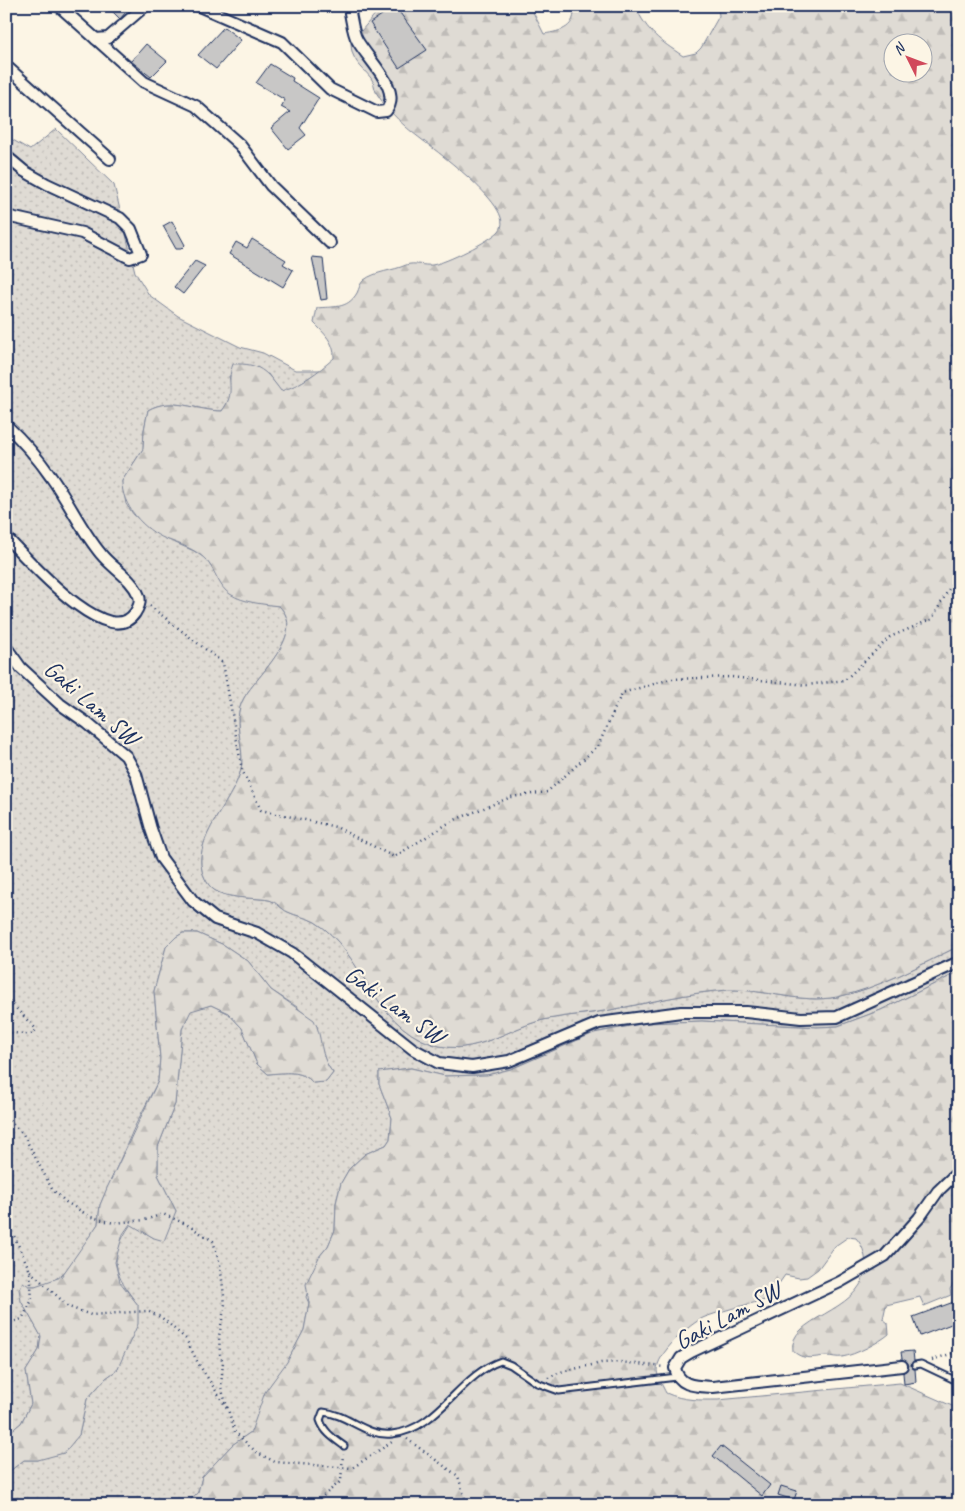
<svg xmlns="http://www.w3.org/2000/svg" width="965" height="1511" font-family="Caveat,sans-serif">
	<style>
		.grass { fill: url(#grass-dots); stroke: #7d8599 }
		.forest { fill: url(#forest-firs); stroke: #7d8599; fill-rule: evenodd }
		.building { fill: #c8c7c6; stroke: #1b2f5e }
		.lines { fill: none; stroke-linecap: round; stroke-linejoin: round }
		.lane-casing { stroke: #1b2f5e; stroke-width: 9 }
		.street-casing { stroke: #1b2f5e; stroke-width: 14 }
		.path { stroke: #1b2f5e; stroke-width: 2.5; stroke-dasharray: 1 4; stroke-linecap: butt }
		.lane { stroke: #fcf5e5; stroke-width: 5 }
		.street { stroke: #fcf5e5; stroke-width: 10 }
		.labels { text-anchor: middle; stroke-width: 4.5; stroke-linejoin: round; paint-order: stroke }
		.street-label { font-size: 25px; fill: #1b2f5e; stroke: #fcf5e5 }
	</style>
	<defs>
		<pattern id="grass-dots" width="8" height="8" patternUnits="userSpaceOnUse" patternTransform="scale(1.25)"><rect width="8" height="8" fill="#dfdbd4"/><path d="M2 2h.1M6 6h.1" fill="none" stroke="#bfbcb8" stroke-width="1.8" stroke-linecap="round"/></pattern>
		<pattern id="forest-firs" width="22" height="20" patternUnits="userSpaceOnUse" patternTransform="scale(1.25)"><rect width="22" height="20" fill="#dfdbd4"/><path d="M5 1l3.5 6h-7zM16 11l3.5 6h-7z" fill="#bfbcb8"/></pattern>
	</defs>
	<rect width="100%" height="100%" fill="#fcf5e5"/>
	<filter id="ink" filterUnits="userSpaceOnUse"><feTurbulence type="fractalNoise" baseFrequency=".02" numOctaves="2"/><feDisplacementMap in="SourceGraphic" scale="10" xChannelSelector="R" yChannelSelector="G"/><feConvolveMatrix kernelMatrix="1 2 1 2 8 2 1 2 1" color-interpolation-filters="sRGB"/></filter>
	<g filter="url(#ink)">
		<path class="grass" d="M 56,129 L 114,185 L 135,272 L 149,295 L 178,316 L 240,347 L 263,353 L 295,370 L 321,370 L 294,387 L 281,392 L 268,374 L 229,376 C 233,391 231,399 222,411 C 197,411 172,396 148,410 L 144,430 L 143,449 L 122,481 L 126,504 L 134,515 L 164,538 L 194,551 L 206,559 L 218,577 L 248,601 L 279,606 C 308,633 257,675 244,698 C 229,724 249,751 239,776 C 227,810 183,849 209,885 C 220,900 252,897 269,900 C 277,902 281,909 288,912 C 296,916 306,917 315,922 C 363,951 371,1023 432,1044 C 475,1058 509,1026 548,1019 C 568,1015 590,1014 610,1010 C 649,1003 689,992 729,990 C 766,989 800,1004 837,997 C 880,988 920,965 959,946 L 959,972 L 881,1010 L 838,1026 L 817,1027 L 702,1021 L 645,1023 L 594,1033 L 511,1069 L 487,1075 L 445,1076 L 411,1068 L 379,1072 L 379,1084 L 392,1118 L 390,1139 L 386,1145 L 365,1154 L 349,1169 L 341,1183 L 336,1203 L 335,1230 L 328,1246 L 319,1257 L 306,1297 L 309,1303 L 304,1330 L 251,1432 L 232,1445 L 202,1477 L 198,1492 L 186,1505 L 6,1505 L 6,1474 L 24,1460 L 38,1460 L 79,1435 L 87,1399 L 106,1378 L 117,1370 L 138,1305 C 114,1274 107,1259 131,1224 L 154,1238 L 176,1211 L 158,1175 L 158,1147 L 175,1104 L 182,1029 L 191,1010 L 211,1005 L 228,1013 L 242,1028 L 257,1064 L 268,1074 C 284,1073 302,1069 313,1083 L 326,1082 L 333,1073 C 322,1060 319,1042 317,1026 L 297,1007 L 271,990 L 248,961 L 224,945 L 197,933 L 183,933 L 176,937 L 166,947 L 154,991 L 160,1058 L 158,1081 L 135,1126 L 100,1205 L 98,1224 L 93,1232 C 76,1256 63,1288 29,1286 L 21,1301 L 41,1336 L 39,1350 L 26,1371 L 31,1404 L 21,1423 L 10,1432 L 6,1432 L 6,136 L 30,150 Z"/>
		<g class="forest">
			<path d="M 382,6 L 530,6 L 544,34 C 562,31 576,28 574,6 L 635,6 C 648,33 659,40 683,56 L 696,53 L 701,48 L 719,16 L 718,6 L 959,6 L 956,47 L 959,52 L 959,946 C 920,965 880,988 837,997 C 800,1004 766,989 729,990 C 689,992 649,1003 610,1010 C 590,1014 568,1015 548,1019 C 509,1026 476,1058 432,1044 C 371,1023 363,951 315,922 C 306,917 296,916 288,912 C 281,909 277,902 269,900 C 252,897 220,900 209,885 C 183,849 227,810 239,776 C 249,751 229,724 244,698 C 257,675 308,633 279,606 C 263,604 244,603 230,594 C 219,588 215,569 206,560 C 196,549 179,544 166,539 C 144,530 121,505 122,481 L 143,449 L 144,430 L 148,410 C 172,396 197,411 222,411 C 237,391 225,385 233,364 C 260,363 266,371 281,391 C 301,385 318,372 334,358 C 335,343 324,333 314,323 L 317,308 C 333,306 347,310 357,293 C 359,289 360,283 364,280 C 376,271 393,271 406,265 C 414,262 424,266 432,265 C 446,263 490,241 499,231 C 520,207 421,141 406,127 C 396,118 382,103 376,92 C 374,87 374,82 371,78 C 361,66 351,60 351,43 ZM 892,42 L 922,42 L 922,72 L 892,72 Z"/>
			<path d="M 183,933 L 197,933 L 224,945 L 248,961 L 271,990 L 314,1020 C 323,1036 319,1057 333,1073 L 326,1082 L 313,1083 C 302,1069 284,1073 268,1074 L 257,1064 L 242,1028 L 228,1013 L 211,1005 L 191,1011 L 182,1029 L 175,1104 L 158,1147 L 158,1175 L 176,1211 L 164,1241 L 154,1238 L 130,1224 L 123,1234 L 115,1262 L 120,1282 L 138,1305 L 138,1324 L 117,1370 L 106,1378 L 87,1399 L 79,1435 L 64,1453 L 38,1460 L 24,1460 L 6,1474 L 6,1432 L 10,1432 L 21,1423 L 31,1404 L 26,1371 L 39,1350 L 41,1336 L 21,1301 L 19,1289 L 23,1282 L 29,1286 L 35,1286 L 61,1277 L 98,1224 L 100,1205 L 107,1188 L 158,1081 L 160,1058 L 154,991 L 166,947 L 176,937 Z"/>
			<path d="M 959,972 L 959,1275 L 950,1289 L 951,1295 L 924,1306 L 920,1297 L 886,1305 L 883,1319 L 888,1323 L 889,1334 C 880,1342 855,1355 842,1357 C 837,1358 832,1356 826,1356 C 813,1357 804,1361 793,1351 C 787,1317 859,1313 865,1271 C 867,1259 864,1247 856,1238 L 848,1237 L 835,1246 L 818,1269 L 807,1277 L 799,1278 L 785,1275 L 771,1295 L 765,1300 C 745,1305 724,1310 705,1317 C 690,1323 656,1354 657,1371 C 658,1378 663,1387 666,1393 C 684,1401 700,1400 718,1400 L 900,1383 L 959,1409 L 959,1505 L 186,1505 L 198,1492 L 202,1477 L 232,1445 L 251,1432 L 265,1392 L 287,1362 L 304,1330 L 309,1303 L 306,1284 L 319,1257 L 328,1246 L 335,1230 L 336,1203 L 341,1183 L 349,1169 L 365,1154 L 386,1145 L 390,1139 L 392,1118 L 379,1084 L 379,1072 L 411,1068 L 445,1076 L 487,1075 L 511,1069 L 594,1033 L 646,1023 L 702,1021 L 817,1027 L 838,1026 L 881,1010 Z"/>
		</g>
		<g class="building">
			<path d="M 107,6 L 131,6 L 120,19 Z"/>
			<path d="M 395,6 L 427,50 L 399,68 L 370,23 Z"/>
			<path d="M 224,27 L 241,40 L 216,69 L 198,55 Z"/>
			<path d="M 146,44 L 167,61 L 151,77 L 131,61 Z"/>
			<path d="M 270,64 L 293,78 L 292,81 L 319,98 L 300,128 L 306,135 L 288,149 L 271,128 L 290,112 L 281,107 L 285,100 L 256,83 Z"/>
			<path d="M 172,221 L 185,245 L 181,249 L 176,249 L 163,226 Z"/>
			<path d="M 252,239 L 286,260 L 283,264 L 293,270 L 283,287 L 229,254 L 236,242 L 247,248 Z"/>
			<path d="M 312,257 L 323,258 L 327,299 L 321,300 Z"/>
			<path d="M 195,261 L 205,266 L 183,294 L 174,287 Z"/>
			<path d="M 959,1300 L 959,1321 L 920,1336 L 913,1317 Z"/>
			<path d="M 913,1351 L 914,1361 L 911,1365 L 915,1369 L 916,1382 L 904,1384 L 903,1373 L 909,1366 L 907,1362 L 902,1359 L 901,1352 Z"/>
			<path d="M 721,1446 L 770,1485 L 762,1496 L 713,1456 Z"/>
			<path d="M 781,1486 L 797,1491 L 794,1500 L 778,1495 Z"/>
		</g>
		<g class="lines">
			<defs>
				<g id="lane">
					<path d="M 915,1365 L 921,1364 L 959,1382"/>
					<path d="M 344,1446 C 333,1438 324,1432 320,1420 L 323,1412 C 348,1414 366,1437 392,1434 C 439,1429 459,1375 501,1361 L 511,1365 L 537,1383 L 559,1391 L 677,1377"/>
				</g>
				<g id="street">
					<path d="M 59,6 L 96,39 L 108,38 L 145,6"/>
					<path d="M 199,6 L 282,42 L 330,89 L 377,112 L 386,111 C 403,90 368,60 357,40 C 353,33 352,22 350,13 L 354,6"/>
					<path d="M 96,39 L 144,82 L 196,106 L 240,145 L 271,186 L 330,243"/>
					<path d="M 6,66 L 110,159"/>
					<path d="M 6,156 L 24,171 L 47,184 L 120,218 L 131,229 L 141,254 L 130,258 L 82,233 L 6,216"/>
					<path d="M 6,425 C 23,441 38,458 51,477 C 69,502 81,530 101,554 C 112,568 132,578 139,596 C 141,603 138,608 135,613 C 108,653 25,556 6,537"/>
					<path d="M 6,647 L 21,668 L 60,704 L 87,723 L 126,756 L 136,774 L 151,829 L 161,858 L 193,901 L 215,919 L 257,933 L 292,953 L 413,1049 L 439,1063 L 472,1067 L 509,1061 L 599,1023 L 681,1012 L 746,1012 L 801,1018 L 837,1017 L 959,962"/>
					<path d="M 902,1366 L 713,1387 C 696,1386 679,1387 675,1368 L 681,1358 L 691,1352 L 840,1282 L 885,1256 L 919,1218 L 938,1191 L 959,1171"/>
				</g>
			</defs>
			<use href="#lane" class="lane-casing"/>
			<use href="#street" class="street-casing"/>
			<g class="path">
				<path d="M 150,606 L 223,663 L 242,770 L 261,810 L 336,827 L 394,857 L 452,821 L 511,797 L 547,792 L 598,746 L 622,693 L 671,679 L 731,677 L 807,685 L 845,680 L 890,637 L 932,619 L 959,571"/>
				<path d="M 6,998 L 36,1029 L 34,1033 C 26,1036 16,1032 6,1033"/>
				<path d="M 6,1117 L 23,1134 L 52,1189 L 66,1202 L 91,1217 L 114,1223 L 145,1220 L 163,1214 L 186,1224 L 213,1241 L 220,1264 L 225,1304 L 219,1336 L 220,1354 L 223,1362 L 221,1387 L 235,1432 L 256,1452 L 275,1462 L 352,1468 L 392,1442"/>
				<path d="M 6,1218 L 30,1271 L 32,1300 L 22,1319 L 6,1324"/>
				<path d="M 30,1271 L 69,1307 L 91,1315 L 147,1311 L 161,1317 L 186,1339 L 198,1363 L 227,1408"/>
				<path d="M 932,1360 L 959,1351"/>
				<path d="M 548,1378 L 560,1372 L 601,1363 L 620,1362 L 664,1367"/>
				<path d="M 407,1439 L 458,1476 L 467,1505"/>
				<path d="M 320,1505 L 322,1497 L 341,1481 L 343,1454"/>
			</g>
			<use href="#lane" class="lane"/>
			<use href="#street" class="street"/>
		</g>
	</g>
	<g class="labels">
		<g class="street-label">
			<text transform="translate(92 702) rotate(41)" y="9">Gaki Lam SW</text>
			<text transform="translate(395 1004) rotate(36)" y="9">Gaki Lam SW</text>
			<text transform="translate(727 1315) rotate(-28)" y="9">Gaki Lam SW</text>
		</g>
	</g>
	<rect width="965" height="1511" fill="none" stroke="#fcf5e5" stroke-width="25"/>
	<rect x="12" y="12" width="940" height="1486" fill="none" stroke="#1b2f5e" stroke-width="2" filter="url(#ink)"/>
	<g transform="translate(908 58) rotate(312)"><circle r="24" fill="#fcf5e5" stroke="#a2a6af"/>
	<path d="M0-4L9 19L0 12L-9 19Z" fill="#d1495b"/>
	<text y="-8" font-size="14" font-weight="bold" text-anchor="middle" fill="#1b2f5e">N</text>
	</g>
</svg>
